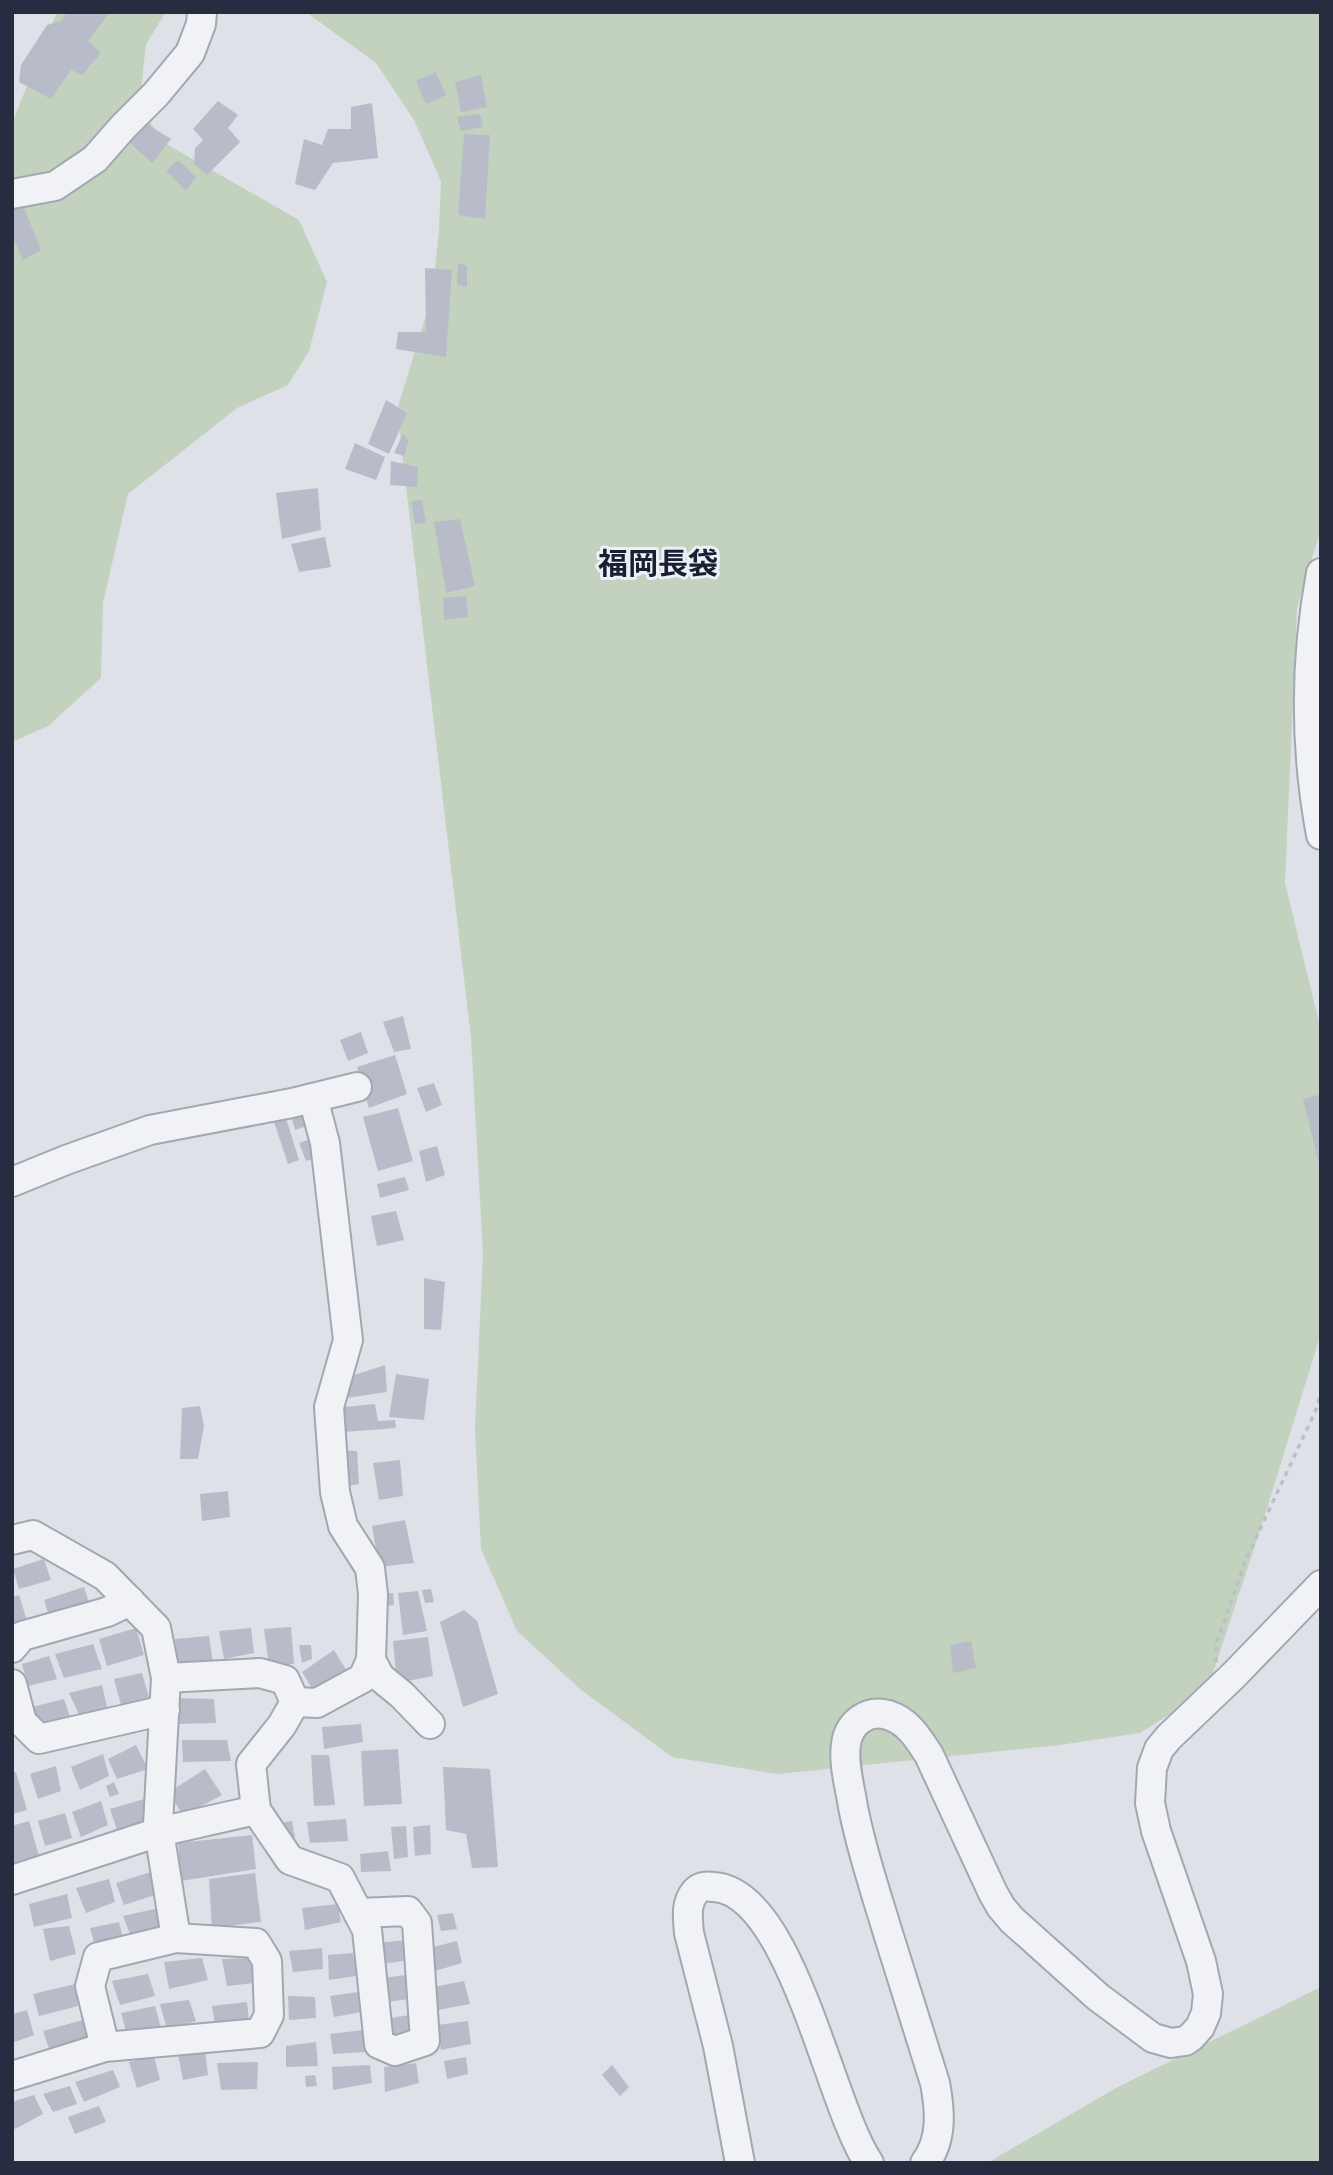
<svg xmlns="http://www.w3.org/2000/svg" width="1333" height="2175" font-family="'PT Sans Narrow','Noto Sans JP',sans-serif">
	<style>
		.green { fill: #c2d2be }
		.building { fill: #b8bcc8 }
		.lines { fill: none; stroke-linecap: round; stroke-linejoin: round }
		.minor-casing { stroke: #a3a7b2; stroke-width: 32 }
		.path { stroke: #bbbfc7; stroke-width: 3.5; stroke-dasharray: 5 5; stroke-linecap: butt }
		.minor { stroke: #f0f2f6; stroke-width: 28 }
		.labels { text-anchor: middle; stroke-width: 6; stroke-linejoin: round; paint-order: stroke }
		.quarter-label { font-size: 30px; font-weight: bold; fill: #181f30; stroke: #edf0f6 }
	</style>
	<rect width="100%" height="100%" fill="#dee1e8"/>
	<g class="green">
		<path d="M 57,12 L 166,12 L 146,44 L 139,109 L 168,145 L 299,220 L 327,282 L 309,351 L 288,385 L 237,408 L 128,494 L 103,603 L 101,678 L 48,726 L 12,742 L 12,123 Z"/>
		<path d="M 306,12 L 1321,12 L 1321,529 L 1297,608 L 1285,883 L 1321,1030 L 1321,1333 L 1264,1518 L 1207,1691 L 1140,1733 L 1060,1745 L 778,1774 L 672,1757 L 580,1689 L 517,1631 L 481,1549 L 475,1429 L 483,1254 L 471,1038 L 397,410 L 432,296 L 439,231 L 441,181 L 414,120 L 376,63 Z"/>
		<path d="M 1321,1987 L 1321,2163 L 987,2163 L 1116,2088 Z"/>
	</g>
	<g class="building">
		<path d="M 67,12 L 110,12 L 88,41 L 101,53 L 82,75 L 71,70 L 51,99 L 19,82 L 21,65 L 47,25 L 61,21 Z"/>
		<path d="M 436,72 L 446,95 L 426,104 L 416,81 Z"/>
		<path d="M 481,75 L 487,107 L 461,112 L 455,82 Z"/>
		<path d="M 218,101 L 238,115 L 228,128 L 240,142 L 207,175 L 194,164 L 195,148 L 203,140 L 193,129 Z"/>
		<path d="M 372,103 L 378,158 L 333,163 L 315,190 L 295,184 L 304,139 L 322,145 L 328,129 L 351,129 L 351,107 Z"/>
		<path d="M 480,114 L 483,127 L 461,131 L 457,117 Z"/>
		<path d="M 147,124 L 171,139 L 152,163 L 130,143 Z"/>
		<path d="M 464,134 L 490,135 L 485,219 L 458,215 Z"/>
		<path d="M 178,160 L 196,177 L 186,191 L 166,171 Z"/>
		<path d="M 22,203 L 41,250 L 23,260 L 12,235 L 12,208 Z"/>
		<path d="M 458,263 L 467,266 L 467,287 L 457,284 Z"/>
		<path d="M 425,268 L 452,270 L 446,357 L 396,349 L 398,332 L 426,332 Z"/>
		<path d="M 386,400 L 407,413 L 389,454 L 368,444 Z"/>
		<path d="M 403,434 L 409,440 L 404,456 L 394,453 Z"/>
		<path d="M 355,443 L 385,457 L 376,480 L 345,469 Z"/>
		<path d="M 391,461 L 418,467 L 417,487 L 390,485 Z"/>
		<path d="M 318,488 L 321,530 L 282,539 L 276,493 Z"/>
		<path d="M 422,500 L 426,523 L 415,524 L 411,501 Z"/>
		<path d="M 460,519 L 475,586 L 446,593 L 434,522 Z"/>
		<path d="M 325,537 L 331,567 L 299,572 L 291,544 Z"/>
		<path d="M 466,596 L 468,617 L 444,620 L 443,598 Z"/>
		<path d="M 403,1016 L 411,1049 L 394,1052 L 383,1022 Z"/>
		<path d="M 361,1032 L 368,1053 L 348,1061 L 340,1040 Z"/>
		<path d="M 395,1055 L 407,1094 L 369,1108 L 357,1067 Z"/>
		<path d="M 434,1083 L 442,1105 L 426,1112 L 417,1088 Z"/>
		<path d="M 1321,1094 L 1321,1168 L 1320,1168 L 1303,1099 Z"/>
		<path d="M 398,1108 L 413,1161 L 378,1171 L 363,1117 Z"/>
		<path d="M 306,1111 L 310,1125 L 295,1130 L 291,1115 Z"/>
		<path d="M 285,1115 L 299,1160 L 288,1164 L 273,1119 Z"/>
		<path d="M 314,1138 L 319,1157 L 306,1161 L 299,1143 Z"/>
		<path d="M 437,1146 L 445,1175 L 426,1182 L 419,1151 Z"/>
		<path d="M 405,1177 L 409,1190 L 380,1198 L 377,1184 Z"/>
		<path d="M 396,1211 L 404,1240 L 377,1246 L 371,1216 Z"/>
		<path d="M 424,1278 L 445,1282 L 441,1330 L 424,1329 Z"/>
		<path d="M 385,1365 L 387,1392 L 347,1398 L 345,1378 Z"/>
		<path d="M 396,1374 L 429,1379 L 424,1420 L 389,1417 Z"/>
		<path d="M 375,1404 L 378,1421 L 395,1420 L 396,1428 L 344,1432 L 344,1407 Z"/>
		<path d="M 200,1406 L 204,1426 L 198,1459 L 180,1459 L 182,1408 Z"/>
		<path d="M 335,1450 L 357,1451 L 359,1484 L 339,1487 Z"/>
		<path d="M 400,1460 L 403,1496 L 379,1500 L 373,1463 Z"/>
		<path d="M 228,1491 L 230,1517 L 202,1521 L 200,1494 Z"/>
		<path d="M 405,1520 L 414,1563 L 379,1567 L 372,1526 Z"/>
		<path d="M 44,1559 L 51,1580 L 19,1589 L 13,1569 Z"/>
		<path d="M 84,1587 L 90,1606 L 50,1619 L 44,1600 Z"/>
		<path d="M 431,1589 L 434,1602 L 425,1603 L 422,1590 Z"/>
		<path d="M 418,1591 L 427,1631 L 403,1635 L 398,1593 Z"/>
		<path d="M 393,1593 L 394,1605 L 385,1606 L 383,1594 Z"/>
		<path d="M 19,1595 L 28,1624 L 12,1629 L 12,1597 Z"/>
		<path d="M 464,1610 L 477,1621 L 498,1694 L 463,1707 L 440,1622 Z"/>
		<path d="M 291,1627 L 294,1664 L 269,1665 L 264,1629 Z"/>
		<path d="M 136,1628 L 144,1655 L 107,1666 L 99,1639 Z"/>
		<path d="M 251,1628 L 254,1653 L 224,1659 L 219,1631 Z"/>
		<path d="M 209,1636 L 213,1662 L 178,1665 L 175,1639 Z"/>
		<path d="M 428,1637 L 433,1676 L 397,1683 L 393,1641 Z"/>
		<path d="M 971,1641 L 976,1668 L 953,1673 L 950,1645 Z"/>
		<path d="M 93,1644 L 102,1669 L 64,1678 L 55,1654 Z"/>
		<path d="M 299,1645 L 311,1645 L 312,1659 L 302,1663 Z"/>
		<path d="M 334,1650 L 350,1676 L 317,1696 L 302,1672 Z"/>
		<path d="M 49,1656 L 57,1679 L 28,1686 L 22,1664 Z"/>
		<path d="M 142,1673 L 149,1698 L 121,1705 L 114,1679 Z"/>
		<path d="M 102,1685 L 108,1711 L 81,1719 L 69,1693 Z"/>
		<path d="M 175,1698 L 214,1699 L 216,1723 L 176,1724 Z"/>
		<path d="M 64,1699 L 71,1720 L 40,1729 L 32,1707 Z"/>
		<path d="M 361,1724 L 363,1742 L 324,1749 L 322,1727 Z"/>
		<path d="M 182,1740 L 227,1740 L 231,1761 L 183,1762 Z"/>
		<path d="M 136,1745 L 148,1769 L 117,1779 L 108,1759 Z"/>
		<path d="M 398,1749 L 402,1804 L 364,1806 L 361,1751 Z"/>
		<path d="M 103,1754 L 109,1776 L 80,1790 L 71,1767 Z"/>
		<path d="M 311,1755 L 329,1755 L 335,1805 L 314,1806 Z"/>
		<path d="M 56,1766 L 61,1791 L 38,1799 L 30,1774 Z"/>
		<path d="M 443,1767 L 490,1769 L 498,1867 L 472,1868 L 466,1834 L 446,1830 Z"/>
		<path d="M 205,1769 L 222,1795 L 183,1816 L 169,1792 Z"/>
		<path d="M 16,1772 L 27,1810 L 12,1814 L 12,1773 Z"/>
		<path d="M 114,1782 L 119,1794 L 110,1797 L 106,1786 Z"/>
		<path d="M 144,1799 L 148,1823 L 118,1833 L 110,1809 Z"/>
		<path d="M 101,1801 L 108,1825 L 81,1837 L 72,1812 Z"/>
		<path d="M 65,1813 L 72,1838 L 45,1846 L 38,1821 Z"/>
		<path d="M 346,1819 L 348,1841 L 310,1843 L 307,1822 Z"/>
		<path d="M 29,1821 L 39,1856 L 12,1863 L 12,1826 Z"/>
		<path d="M 292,1821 L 295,1838 L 282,1840 L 279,1823 Z"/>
		<path d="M 430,1825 L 431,1854 L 415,1856 L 413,1827 Z"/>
		<path d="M 406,1826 L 408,1857 L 394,1859 L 391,1827 Z"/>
		<path d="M 252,1835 L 256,1869 L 181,1881 L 178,1843 Z"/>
		<path d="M 388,1851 L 391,1871 L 361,1872 L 360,1854 Z"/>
		<path d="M 154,1871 L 161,1893 L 124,1905 L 116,1883 Z"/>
		<path d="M 255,1873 L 261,1922 L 212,1928 L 209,1879 Z"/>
		<path d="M 109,1879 L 115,1902 L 86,1913 L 76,1888 Z"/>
		<path d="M 67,1894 L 72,1918 L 34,1927 L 29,1904 Z"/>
		<path d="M 338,1904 L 341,1922 L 305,1930 L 302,1908 Z"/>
		<path d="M 159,1908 L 166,1928 L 132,1939 L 123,1916 Z"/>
		<path d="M 453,1913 L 457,1929 L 441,1931 L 437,1915 Z"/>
		<path d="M 119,1922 L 124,1942 L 96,1949 L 90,1928 Z"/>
		<path d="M 69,1926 L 76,1954 L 50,1961 L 43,1929 Z"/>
		<path d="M 407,1940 L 409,1960 L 382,1964 L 377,1943 Z"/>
		<path d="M 457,1941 L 462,1963 L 435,1971 L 429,1948 Z"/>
		<path d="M 322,1948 L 323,1969 L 293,1972 L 289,1951 Z"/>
		<path d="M 353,1953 L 356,1976 L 329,1980 L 328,1955 Z"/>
		<path d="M 202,1958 L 208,1980 L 169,1989 L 164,1962 Z"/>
		<path d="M 253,1958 L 254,1983 L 227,1986 L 222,1959 Z"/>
		<path d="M 148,1974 L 155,1996 L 120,2005 L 112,1981 Z"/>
		<path d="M 412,1974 L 415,1998 L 388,2002 L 384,1978 Z"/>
		<path d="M 464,1981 L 470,2004 L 438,2010 L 434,1987 Z"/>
		<path d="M 75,1984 L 78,2006 L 39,2016 L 33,1994 Z"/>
		<path d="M 358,1992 L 362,2012 L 334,2017 L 330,1996 Z"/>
		<path d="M 288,1996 L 315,1997 L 316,2018 L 289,2020 Z"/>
		<path d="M 189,2000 L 196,2021 L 167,2029 L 160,2004 Z"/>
		<path d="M 247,2002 L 249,2022 L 215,2025 L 212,2006 Z"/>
		<path d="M 155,2006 L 161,2028 L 127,2035 L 121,2013 Z"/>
		<path d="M 27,2010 L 34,2035 L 12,2043 L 12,2014 Z"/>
		<path d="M 415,2014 L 418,2035 L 389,2040 L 386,2019 Z"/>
		<path d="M 83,2020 L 88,2039 L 50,2052 L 43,2031 Z"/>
		<path d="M 468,2021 L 471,2044 L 441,2050 L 437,2025 Z"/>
		<path d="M 364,2030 L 366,2052 L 333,2054 L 330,2034 Z"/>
		<path d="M 316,2042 L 318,2066 L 286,2067 L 286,2046 Z"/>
		<path d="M 205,2050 L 208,2075 L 183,2080 L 178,2054 Z"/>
		<path d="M 154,2056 L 160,2080 L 137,2088 L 129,2062 Z"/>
		<path d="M 466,2057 L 468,2074 L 447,2079 L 444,2061 Z"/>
		<path d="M 258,2062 L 257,2089 L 221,2090 L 217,2063 Z"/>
		<path d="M 416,2063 L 419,2083 L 385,2092 L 384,2067 Z"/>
		<path d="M 370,2065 L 372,2083 L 333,2090 L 332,2067 Z"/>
		<path d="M 612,2065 L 629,2087 L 620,2096 L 602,2075 Z"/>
		<path d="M 113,2070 L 120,2087 L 84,2102 L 75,2082 Z"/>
		<path d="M 315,2075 L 317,2086 L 306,2087 L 305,2076 Z"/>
		<path d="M 70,2086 L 77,2104 L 53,2112 L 43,2094 Z"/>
		<path d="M 34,2095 L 43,2114 L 15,2129 L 12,2124 L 12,2102 Z"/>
		<path d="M 99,2106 L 106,2122 L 75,2134 L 68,2117 Z"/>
	</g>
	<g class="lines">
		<defs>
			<g id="minor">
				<path d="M 12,194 L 55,186 L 95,159 L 123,127 L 156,94 L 190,53 L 201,24 L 202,12"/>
				<path d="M 1321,573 C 1305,659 1305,749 1321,835"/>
				<path d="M 313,1098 L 325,1143 L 348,1340 L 329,1407 L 335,1492 L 343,1526 L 370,1568 L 373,1594 L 371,1660 L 380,1677 L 402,1695 L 430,1724"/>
				<path d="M 12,1182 L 66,1160 L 150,1130 L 292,1103 L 357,1087"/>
				<path d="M 12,1540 L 33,1535 L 105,1576 L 156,1628 L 166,1678 L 158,1825 L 176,1938"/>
				<path d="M 12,1648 L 22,1636 L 107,1612 L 130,1601"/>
				<path d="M 166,1678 L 260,1673 L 285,1680 L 295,1702 L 282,1725 L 251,1764 L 256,1810 L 290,1860 L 340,1878 L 367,1930 L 379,2044 L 395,2051 L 425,2041 L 417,1923 L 408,1911 L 358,1913"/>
				<path d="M 12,1684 L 22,1722 L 39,1739 L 165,1710"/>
				<path d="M 295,1702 L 317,1703 L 363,1678 L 371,1660"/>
				<path d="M 12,1880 L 159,1832 L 256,1810"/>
				<path d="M 12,2076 L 105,2047 L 260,2033 L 269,2015 L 267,1961 L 256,1943 L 176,1938 L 98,1957 L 90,1986 L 105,2047"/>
				<path d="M 740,2163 L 718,2046 L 689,1933 C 688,1919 685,1904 695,1892 C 700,1886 706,1886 714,1887 C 792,1892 829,2105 869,2163"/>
				<path d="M 925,2163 C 943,2139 940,2110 935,2083 C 919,2032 903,1981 887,1930 C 875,1890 861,1849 853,1807 C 850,1787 843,1764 846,1744 C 849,1723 867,1709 888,1715 C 908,1721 918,1738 929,1755 L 993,1893 L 1001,1907 L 1012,1920 L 1098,1997 L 1153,2038 L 1171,2043 L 1185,2041 L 1191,2037 L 1200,2027 L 1206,2013 L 1208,1994 L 1201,1961 L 1156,1831 L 1150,1803 L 1152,1768 L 1159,1749 L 1169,1737 L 1234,1675 L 1321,1585"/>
			</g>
		</defs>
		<use href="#minor" class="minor-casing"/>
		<path class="path" d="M 1216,1662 L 1217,1641 L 1247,1557 L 1315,1412 L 1321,1394"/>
		<use href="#minor" class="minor"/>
	</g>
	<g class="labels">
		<g class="quarter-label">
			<text x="658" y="574">福岡長袋</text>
		</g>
	</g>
	<rect width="1333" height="2175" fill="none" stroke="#262d40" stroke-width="28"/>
</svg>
